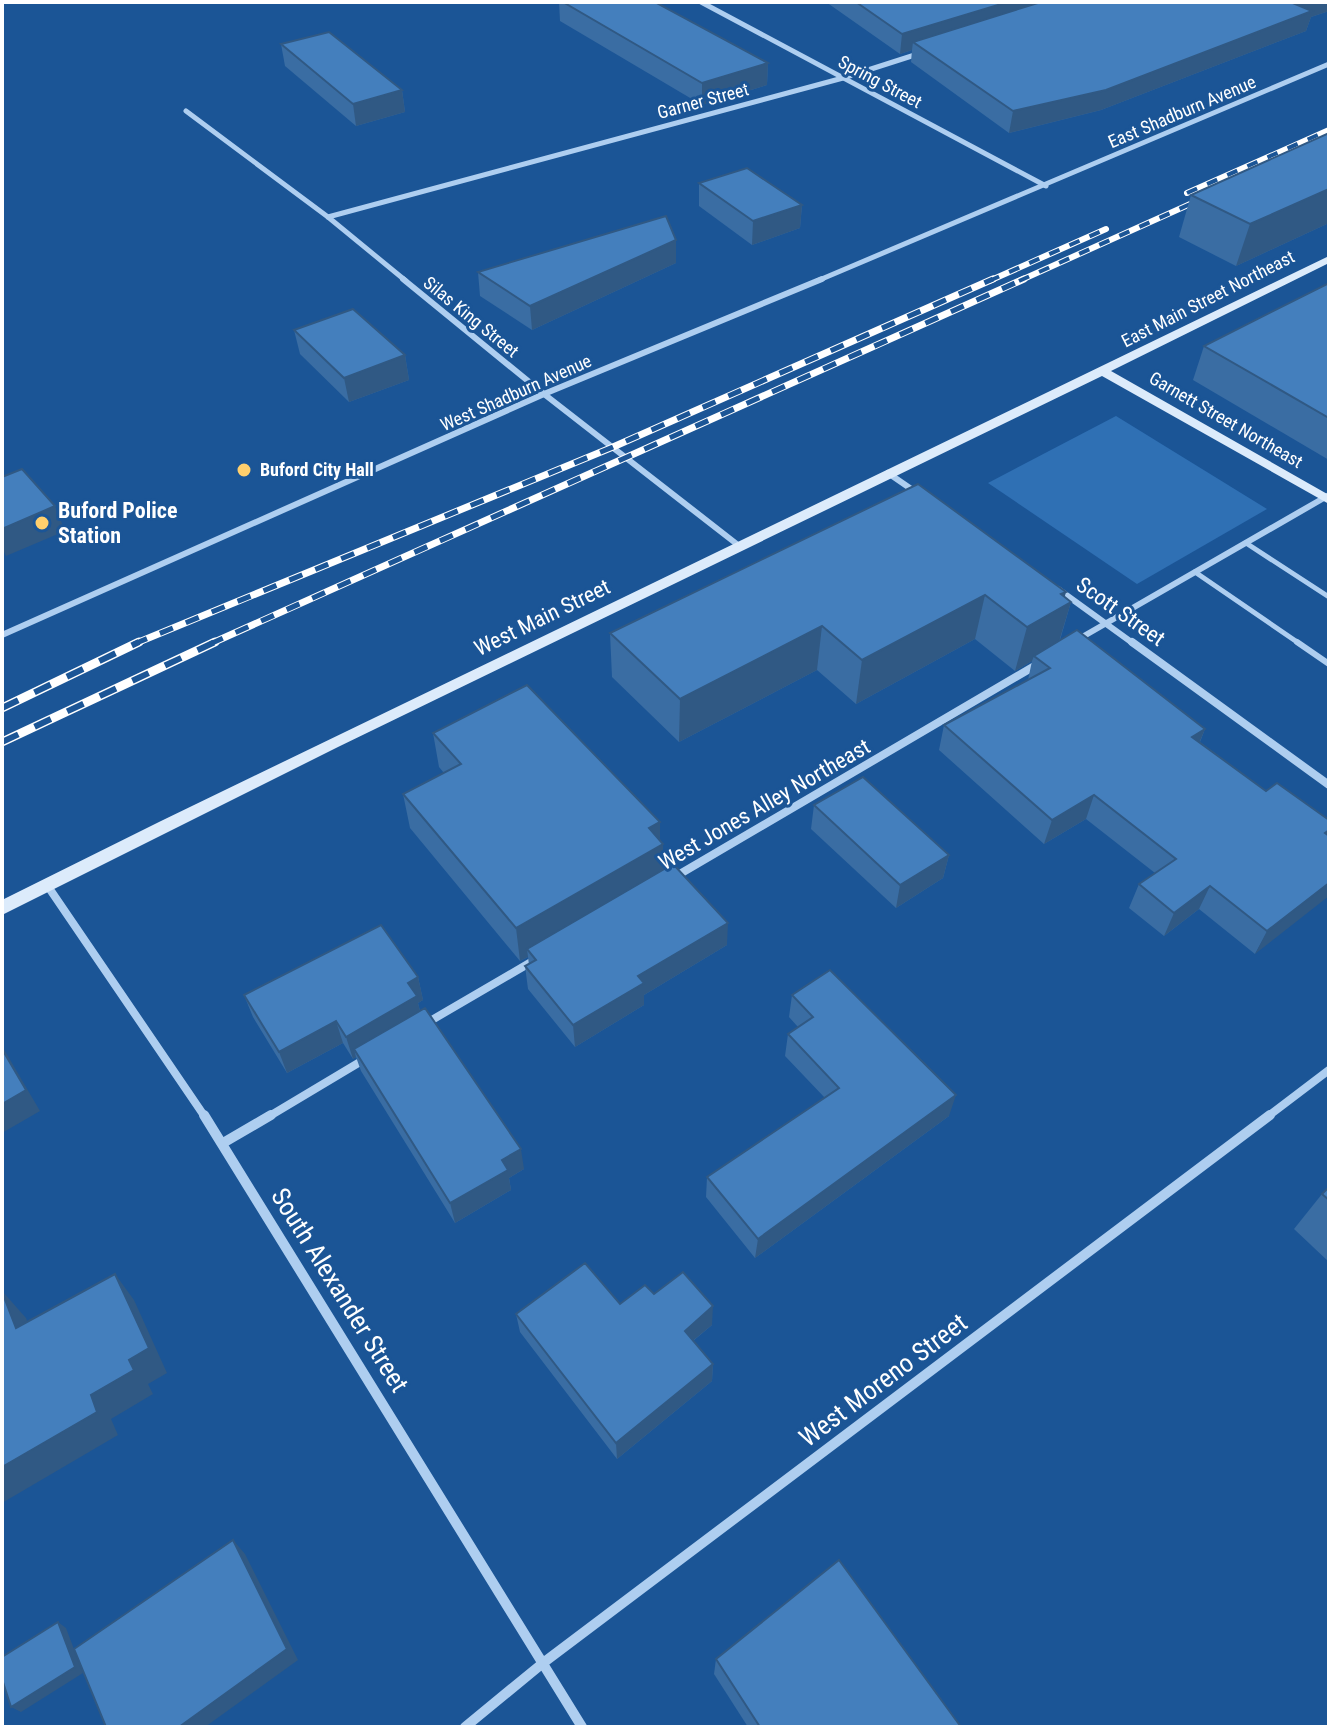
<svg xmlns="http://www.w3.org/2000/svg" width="1331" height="1729" font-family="'Roboto Condensed',sans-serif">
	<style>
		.green { fill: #2f70b4 }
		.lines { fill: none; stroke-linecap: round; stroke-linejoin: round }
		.lane-far1 { stroke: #aecef0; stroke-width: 5 }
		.lane { stroke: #aecef0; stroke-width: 6 }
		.street-far3 { stroke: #aecef0; stroke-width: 5 }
		.street-far2 { stroke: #aecef0; stroke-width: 6 }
		.street-far1 { stroke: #aecef0; stroke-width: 8 }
		.street { stroke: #aecef0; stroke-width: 10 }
		.secondary { fill: #dcebfb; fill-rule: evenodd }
		.rail-far2-casing { stroke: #fff; stroke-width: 6 }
		.rail-far1-casing { stroke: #fff; stroke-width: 7 }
		.rail-casing { stroke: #fff; stroke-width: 9 }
		.rail-far2 { stroke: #1b5596; stroke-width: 4; stroke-dasharray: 11; stroke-linecap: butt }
		.rail-far1 { stroke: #1b5596; stroke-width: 5; stroke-dasharray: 14; stroke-linecap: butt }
		.rail { stroke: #1b5596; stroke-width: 6; stroke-dasharray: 18; stroke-linecap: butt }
		.wall { fill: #3a6da3 }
		.shaded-wall { fill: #305984 }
		.building { fill: #447fbd; stroke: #305984; stroke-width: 2 }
		.poi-dot { fill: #ffcf6d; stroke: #1b5596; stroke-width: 3 }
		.labels { text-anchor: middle; stroke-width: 6; stroke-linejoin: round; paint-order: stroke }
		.far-street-label { font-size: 18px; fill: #fff; stroke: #1b5596 }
		.far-poi-label { font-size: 18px; font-weight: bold; fill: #fff; stroke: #1b5596; text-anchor: start }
		.poi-label { font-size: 22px; font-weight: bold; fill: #fff; stroke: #1b5596; text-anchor: start }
		.street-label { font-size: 22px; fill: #fff; stroke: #1b5596 }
		.near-street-label { font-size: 26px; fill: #fff; stroke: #1b5596 }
	</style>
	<rect width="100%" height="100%" fill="#1b5596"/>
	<path class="green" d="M 1116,416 L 1267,509 L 1137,584 L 988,483 Z"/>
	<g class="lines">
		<g class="lane-far1">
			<path d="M 1246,543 L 1329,597"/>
			<path d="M 1195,572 L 1300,644"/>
		</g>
		<path class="lane" d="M 1297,642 L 1329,664"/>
		<g class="street-far3">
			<path d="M 701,2 L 1046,186"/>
			<path d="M 186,111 L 328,217 L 406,281"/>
			<path d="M 328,217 L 843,78 L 921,53"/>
			<path d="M 817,281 L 1329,64"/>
		</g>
		<g class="street-far2">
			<path d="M 403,279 L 544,394 L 738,545"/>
			<path d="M 888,473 L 917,493"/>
			<path d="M 1058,589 L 1134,644"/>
			<path d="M 2,635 L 544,394 L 822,279"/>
			<path d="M 1077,640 L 1329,495"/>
		</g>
		<g class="street-far1">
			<path d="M 1132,642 L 1329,785"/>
			<path d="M 673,878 L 1038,664"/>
			<path d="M 47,885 L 205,1117"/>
			<path d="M 425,1024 L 538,958"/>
			<path d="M 268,1117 L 365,1059"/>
			<path d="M 1267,1117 L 1329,1070"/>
		</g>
		<g class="street">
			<path d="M 204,1115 L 582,1727"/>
			<path d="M 223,1143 L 271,1115"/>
			<path d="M 465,1727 L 543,1663 L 1270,1115"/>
		</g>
		<path class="secondary" d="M 1329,256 L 1329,263 L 1111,371 L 1329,495 L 1329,504 L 1102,376 L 338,747 L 2,915 L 2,900 L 161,821 Z"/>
		<defs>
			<g id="rail-far2">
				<path d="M 1187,193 L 1329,130"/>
				<path d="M 989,281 L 1106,229"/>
				<path d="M 1019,281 L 1208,196"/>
			</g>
			<g id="rail-far1">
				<path d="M 134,644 L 613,447 L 993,279"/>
				<path d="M 210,644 L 1024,279"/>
			</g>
			<g id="rail">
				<path d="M 2,708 L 139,642"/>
				<path d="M 2,742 L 215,642"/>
			</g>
		</defs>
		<use href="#rail-far2" class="rail-far2-casing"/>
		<use href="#rail-far1" class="rail-far1-casing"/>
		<use href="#rail" class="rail-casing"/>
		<use href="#rail-far2" class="rail-far2"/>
		<use href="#rail-far1" class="rail-far1"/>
		<use href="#rail" class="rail"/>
	</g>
	<g class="wall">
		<path d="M 559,2 L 655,2 L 768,63 L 767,85 L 702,105 L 560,21 Z"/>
		<path d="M 826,2 L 1329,2 L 1329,11 L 1311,17 L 1306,31 L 1101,110 L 1009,133 L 911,62 L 912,50 L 900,54 Z"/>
		<path d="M 281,44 L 402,90 L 405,112 L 356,126 L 285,66 Z"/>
		<path d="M 1329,133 L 1329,223 L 1236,266 L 1179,237 L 1191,195 Z"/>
		<path d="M 699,183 L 802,205 L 800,228 L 752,245 L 699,206 Z"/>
		<path d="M 676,240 L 676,263 L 532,330 L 480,296 L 478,272 Z"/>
		<path d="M 1329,283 L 1329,460 L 1193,380 L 1204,346 Z"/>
		<path d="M 294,330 L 405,355 L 409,380 L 349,402 L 300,354 Z"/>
		<path d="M 918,484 L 1071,602 L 1060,640 L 1205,729 L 1200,742 L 1266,791 L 1329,820 L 1255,954 L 1199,909 L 1164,936 L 1129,908 L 1139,884 L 1155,873 L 1086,819 L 1044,844 L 939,750 L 944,725 L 1028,680 L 1032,661 L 1015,671 L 975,639 L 856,704 L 817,670 L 679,742 L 612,677 L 610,633 Z"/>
		<path d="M 433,733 L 660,841 L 663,870 L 727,945 L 644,995 L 644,1005 L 575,1047 L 528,989 L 525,966 L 529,965 L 528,957 L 520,961 L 410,828 L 403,794 L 444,773 L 439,767 Z"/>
		<path d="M 814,805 L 949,855 L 943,878 L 896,908 L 811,829 Z"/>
		<path d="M 418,977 L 423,1000 L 418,1003 L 420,1011 L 524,1169 L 509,1178 L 511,1190 L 455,1223 L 361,1071 L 356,1057 L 353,1059 L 343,1043 L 287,1073 L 253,1017 L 244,995 Z"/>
		<path d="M 792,995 L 949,1116 L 755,1258 L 706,1197 L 707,1177 L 825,1098 L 785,1056 L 788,1034 L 798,1027 L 789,1017 Z"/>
		<path d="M 1329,1187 L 1329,1262 L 1294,1229 L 1322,1194 Z"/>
		<path d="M 654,1294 L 712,1325 L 693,1341 L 713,1364 L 712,1381 L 617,1459 L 520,1332 L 516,1314 L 620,1304 Z"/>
		<path d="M 716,1659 L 961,1727 L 748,1727 L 714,1674 Z"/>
	</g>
	<g class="shaded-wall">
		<path d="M 1008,2 L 1070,2 L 913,42 L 912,50 L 900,54 L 902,34 Z"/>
		<path d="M 1300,2 L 1329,2 L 1329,11 L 1311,17 L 1306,31 L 1101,110 L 1009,133 L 1013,111 Z"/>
		<path d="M 768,63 L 767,85 L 702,105 L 702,83 Z"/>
		<path d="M 402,90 L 405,112 L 356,126 L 353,104 Z"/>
		<path d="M 1329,189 L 1329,223 L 1236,266 L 1250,224 Z"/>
		<path d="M 802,205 L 800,228 L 752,245 L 753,221 Z"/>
		<path d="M 676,240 L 676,263 L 532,330 L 530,306 Z"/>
		<path d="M 405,355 L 409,380 L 349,402 L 344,378 Z"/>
		<path d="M 55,506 L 65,531 L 6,556 L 2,548 L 2,529 Z"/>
		<path d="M 1066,592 L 1062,607 L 1071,602 L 1058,645 L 1034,656 L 1032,661 L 1015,671 L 1027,627 L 1061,594 Z"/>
		<path d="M 985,595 L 975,639 L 856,704 L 862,660 Z"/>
		<path d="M 822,626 L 817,670 L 679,742 L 680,699 Z"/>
		<path d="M 1205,729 L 1195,753 L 1192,737 Z"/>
		<path d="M 1094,795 L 1086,819 L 1044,844 L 1052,820 Z"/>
		<path d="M 660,822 L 660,845 L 663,844 L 663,877 L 527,949 L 528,957 L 520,961 L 516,928 L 649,828 Z"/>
		<path d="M 949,855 L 943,878 L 896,908 L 900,885 Z"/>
		<path d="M 1329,883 L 1329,896 L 1255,954 L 1267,931 Z"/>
		<path d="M 1210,886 L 1199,909 L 1164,936 L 1174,913 Z"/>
		<path d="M 728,923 L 727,945 L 644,995 L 644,1005 L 575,1047 L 573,1025 L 638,976 Z"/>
		<path d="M 418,977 L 423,1000 L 418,1003 L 422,1019 L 354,1049 L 356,1057 L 353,1059 L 346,1037 L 408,983 Z"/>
		<path d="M 336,1021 L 343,1043 L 287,1073 L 279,1052 Z"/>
		<path d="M 2,1046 L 40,1111 L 2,1133 Z"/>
		<path d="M 956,1095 L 949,1116 L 755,1258 L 758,1239 Z"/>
		<path d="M 521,1149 L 524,1169 L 509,1178 L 511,1190 L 455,1223 L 450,1203 L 502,1160 Z"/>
		<path d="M 115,1274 L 134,1300 L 167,1373 L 148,1384 L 153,1394 L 111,1419 L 118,1435 L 2,1503 L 2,1467 L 91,1395 Z"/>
		<path d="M 3,1292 L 26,1318 L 39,1353 L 16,1328 Z"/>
		<path d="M 713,1306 L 712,1325 L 684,1348 L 685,1331 Z"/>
		<path d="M 713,1364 L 712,1381 L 617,1459 L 616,1443 Z"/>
		<path d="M 233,1540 L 245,1554 L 298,1660 L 205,1727 L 179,1727 Z"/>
		<path d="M 58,1622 L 66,1628 L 83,1673 L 21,1712 L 11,1707 Z"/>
	</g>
	<g class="building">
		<path d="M 563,2 L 655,2 L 768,63 L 702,83 Z"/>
		<path d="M 856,2 L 1008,2 L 902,34 Z"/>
		<path d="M 1041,2 L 1300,2 L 1295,4 L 1312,11 L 1106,90 L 1013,111 L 913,42 Z"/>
		<path d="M 329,32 L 402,90 L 353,104 L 281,44 Z"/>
		<path d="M 1329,133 L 1329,189 L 1250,224 L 1191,195 Z"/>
		<path d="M 747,168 L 802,205 L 753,221 L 699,183 Z"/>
		<path d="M 666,216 L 676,240 L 530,306 L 478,272 Z"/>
		<path d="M 1329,283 L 1329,418 L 1204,346 Z"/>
		<path d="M 353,309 L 405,355 L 344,378 L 294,330 Z"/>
		<path d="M 22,469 L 55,506 L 2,529 L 2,477 Z"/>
		<path d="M 918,484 L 1066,592 L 1061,594 L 1071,602 L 1027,627 L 985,595 L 862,660 L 822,626 L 680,699 L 610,633 Z"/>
		<path d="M 1077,630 L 1205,729 L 1192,737 L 1266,791 L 1277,783 L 1329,820 L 1329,830 L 1325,833 L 1329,836 L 1329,883 L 1267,931 L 1210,886 L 1174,913 L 1139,884 L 1176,859 L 1094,795 L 1052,820 L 944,725 L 1050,668 L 1034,656 Z"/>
		<path d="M 527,685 L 660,822 L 649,828 L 663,844 L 516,928 L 403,794 L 461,764 L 433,733 Z"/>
		<path d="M 863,777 L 949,855 L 900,885 L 814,805 Z"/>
		<path d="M 673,864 L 728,923 L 638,976 L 644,983 L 573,1025 L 525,966 L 536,960 L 527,949 Z"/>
		<path d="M 381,925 L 418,977 L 408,983 L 417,996 L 346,1037 L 336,1021 L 279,1052 L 244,995 Z"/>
		<path d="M 830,970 L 956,1095 L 758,1239 L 707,1177 L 839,1088 L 788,1034 L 813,1017 L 792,995 Z"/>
		<path d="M 425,1008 L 521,1149 L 502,1160 L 508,1170 L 450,1203 L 354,1049 Z"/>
		<path d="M 2,1049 L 26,1090 L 2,1104 Z"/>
		<path d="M 1329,1187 L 1329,1200 L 1322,1194 Z"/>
		<path d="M 585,1263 L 620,1304 L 645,1285 L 654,1294 L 683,1272 L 713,1306 L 685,1331 L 713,1364 L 616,1443 L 516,1314 Z"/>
		<path d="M 115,1274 L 149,1348 L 129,1360 L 134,1370 L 91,1395 L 97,1412 L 2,1467 L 2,1292 L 16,1328 Z"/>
		<path d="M 233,1540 L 287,1649 L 179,1727 L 106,1727 L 74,1649 Z"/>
		<path d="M 839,1560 L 961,1727 L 760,1727 L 716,1659 Z"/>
		<path d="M 58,1622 L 75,1667 L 11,1707 L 2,1679 L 2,1657 Z"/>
	</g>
	<g class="poi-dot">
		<circle cx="244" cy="470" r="8"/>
		<circle cx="42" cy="523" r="8"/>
	</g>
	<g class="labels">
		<g class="far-street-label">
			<text transform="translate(880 82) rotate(28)" y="6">Spring Street</text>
			<text transform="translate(703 101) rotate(-15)" y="6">Garner Street</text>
			<text transform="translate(1182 112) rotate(-23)" y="6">East Shadburn Avenue</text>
			<text transform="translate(1208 299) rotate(-27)" y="6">East Main Street Northeast</text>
			<text transform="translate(471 317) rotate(39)" y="6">Silas King Street</text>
			<text transform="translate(516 393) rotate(-24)" y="6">West Shadburn Avenue</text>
			<text transform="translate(1226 420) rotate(30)" y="6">Garnett Street Northeast</text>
		</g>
		<g class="far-poi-label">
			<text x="260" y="476">Buford City Hall</text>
		</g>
		<g class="poi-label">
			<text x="58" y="518">Buford Police<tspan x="58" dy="25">Station</tspan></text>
		</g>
		<g class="street-label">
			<text transform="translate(1121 611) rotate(35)" y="8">Scott Street</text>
			<text transform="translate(542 617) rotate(-26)" y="8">West Main Street</text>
			<text transform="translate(764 804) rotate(-30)" y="8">West Jones Alley Northeast</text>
		</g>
		<g class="near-street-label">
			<text transform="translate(340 1290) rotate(58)" y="9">South Alexander Street</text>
			<text transform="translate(883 1380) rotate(-37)" y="9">West Moreno Street</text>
		</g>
	</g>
	<rect width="1331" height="1729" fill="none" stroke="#ffffff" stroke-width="8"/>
</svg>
